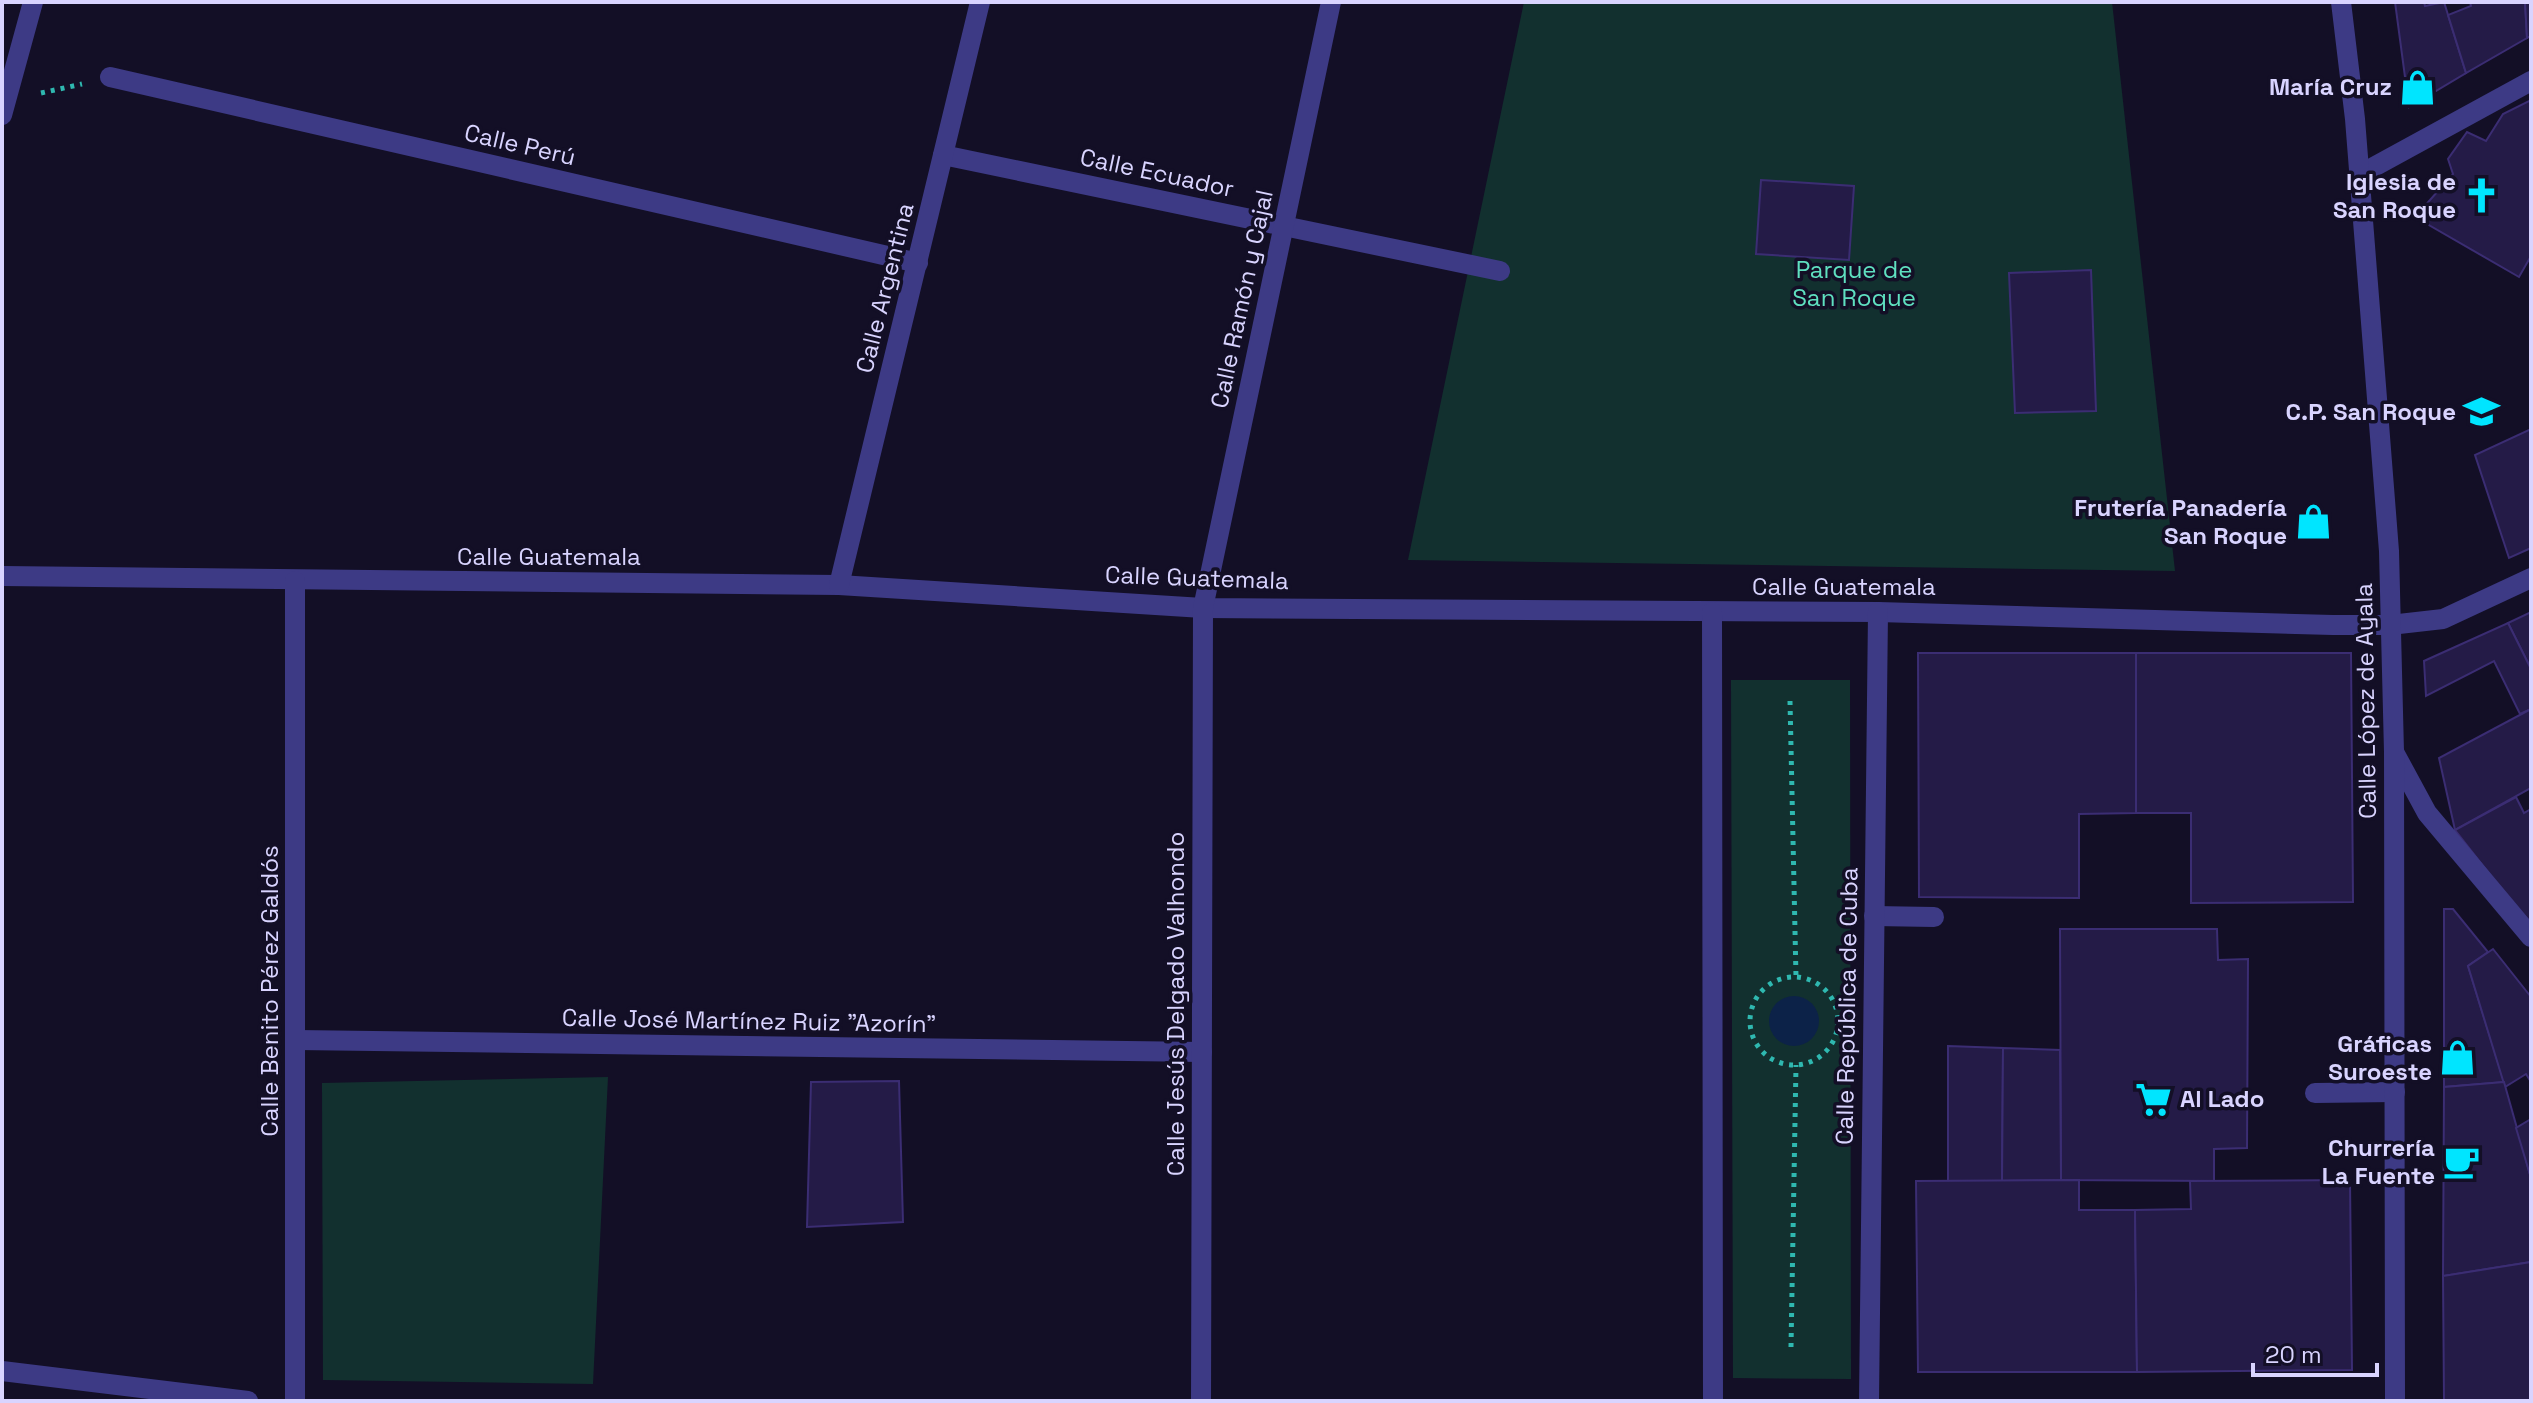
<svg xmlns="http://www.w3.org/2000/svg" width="2533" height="1403" font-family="'Space Grotesk',sans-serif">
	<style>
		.green { fill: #12302f }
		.water { fill: #0c2248 }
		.building { fill: #241b47; stroke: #3b2d73; stroke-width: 2 }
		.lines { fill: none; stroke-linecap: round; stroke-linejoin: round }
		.path { stroke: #2fb8b0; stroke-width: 5; stroke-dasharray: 4 6; stroke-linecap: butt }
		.service { stroke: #3d3a85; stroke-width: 20 }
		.minor { stroke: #3d3a85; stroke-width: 20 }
		.tertiary { stroke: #3d3a85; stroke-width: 20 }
		.labels { text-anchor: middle; stroke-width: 7; stroke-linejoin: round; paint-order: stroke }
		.poi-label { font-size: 24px; font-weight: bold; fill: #d9d4ff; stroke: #130f26; text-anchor: end }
		.street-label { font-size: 24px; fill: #d9d4ff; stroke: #130f26 }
		.park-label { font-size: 24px; fill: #5fe0c0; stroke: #130f26 }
	</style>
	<rect width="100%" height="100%" fill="#130f26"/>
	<g class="green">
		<path d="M 1524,2 L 2112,2 L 2175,571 L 1408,560 Z"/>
		<path d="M 1731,680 L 1850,680 L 1851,1379 L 1733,1378 Z"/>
		<path d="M 608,1077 L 593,1384 L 323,1380 L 322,1083 Z"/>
	</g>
	<circle class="water" cx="1794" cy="1021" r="25"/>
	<g class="building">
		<path d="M 2395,2 L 2424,2 L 2425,6 L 2444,2 L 2466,73 L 2409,107 Z"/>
		<path d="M 2470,2 L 2525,2 L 2527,38 L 2466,73 L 2448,15 L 2471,6 Z"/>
		<path d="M 2525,2 L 2531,2 L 2531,36 L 2527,38 Z"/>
		<path d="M 2531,100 L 2531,256 L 2519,277 L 2415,217 L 2453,174 L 2448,159 L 2467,132 L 2486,141 L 2503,114 Z"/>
		<path d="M 1761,180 L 1854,186 L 1849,260 L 1756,254 Z"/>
		<path d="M 2091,270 L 2096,411 L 2015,413 L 2009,273 Z"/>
		<path d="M 2531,429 L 2531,548 L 2509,558 L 2475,455 Z"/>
		<path d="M 2531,612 L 2531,669 L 2508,623 Z"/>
		<path d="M 2508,623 L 2531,669 L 2531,709 L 2520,714 L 2494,661 L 2426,696 L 2424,661 Z"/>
		<path d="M 1918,653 L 2136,653 L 2136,813 L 2079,814 L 2079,898 L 1919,897 Z"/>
		<path d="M 2136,653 L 2351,653 L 2353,902 L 2191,903 L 2191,813 L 2136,813 Z"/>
		<path d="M 2531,709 L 2531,788 L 2455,830 L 2439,758 Z"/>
		<path d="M 2516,797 L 2524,813 L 2531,809 L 2531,927 L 2455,830 Z"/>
		<path d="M 2444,909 L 2453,909 L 2488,952 L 2468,966 L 2504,1082 L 2444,1087 Z"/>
		<path d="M 2060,929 L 2217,929 L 2218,960 L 2248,959 L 2247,1148 L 2214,1149 L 2214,1181 L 2061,1180 Z"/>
		<path d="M 2493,949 L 2531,997 L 2531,1082 L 2526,1074 L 2505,1087 L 2468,966 Z"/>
		<path d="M 1948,1046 L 2003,1048 L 2002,1181 L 1948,1181 Z"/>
		<path d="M 2003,1048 L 2060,1050 L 2061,1180 L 2002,1181 Z"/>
		<path d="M 899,1081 L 903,1222 L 807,1227 L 811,1082 Z"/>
		<path d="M 2504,1082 L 2531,1178 L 2531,1262 L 2443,1276 L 2444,1087 Z"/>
		<path d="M 2531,1119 L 2531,1178 L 2516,1128 Z"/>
		<path d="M 2079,1180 L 2079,1210 L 2135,1210 L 2137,1372 L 1918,1372 L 1916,1181 Z"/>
		<path d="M 2350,1180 L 2352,1370 L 2137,1372 L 2135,1210 L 2191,1209 L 2190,1181 Z"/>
		<path d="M 2531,1262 L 2531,1401 L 2444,1401 L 2443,1276 Z"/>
	</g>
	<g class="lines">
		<g class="path">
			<path d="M 41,93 L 82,84"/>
			<path d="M 1790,701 L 1796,977"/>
			<circle cx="1794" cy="1021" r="44"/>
			<path d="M 1791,1347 L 1796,1065"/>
		</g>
		<g class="service">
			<path d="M 1874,916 L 1934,917"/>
			<path d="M 2315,1093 L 2395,1092"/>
		</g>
		<g class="minor">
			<path d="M 110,77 L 918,263"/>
			<path d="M 2,115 L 33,2"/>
			<path d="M 943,155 L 1500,271"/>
			<path d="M 2359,175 L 2531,81"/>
			<path d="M 2,576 L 839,585 L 1203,608 L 1878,612 L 2333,625 L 2390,625 L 2443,619 L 2531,578"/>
			<path d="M 839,585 L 980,2"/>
			<path d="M 1712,612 L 1713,1401"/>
			<path d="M 2394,752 L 2427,813 L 2531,937"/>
			<path d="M 296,1040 L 1202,1052"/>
			<path d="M 2,1371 L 248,1401"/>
			<path d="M 295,1401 L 295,581"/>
			<path d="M 1201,1401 L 1203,608 L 1331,2"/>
			<path d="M 1869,1401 L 1878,612"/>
		</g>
		<path class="tertiary" d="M 2341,2 L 2355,119 L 2389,551 L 2394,752 L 2395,1401"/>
	</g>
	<defs>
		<symbol id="shop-bare" viewBox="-9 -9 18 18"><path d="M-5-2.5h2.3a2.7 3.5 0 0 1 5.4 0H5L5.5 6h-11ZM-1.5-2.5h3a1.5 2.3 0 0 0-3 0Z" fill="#00e5ff" stroke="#130f26" stroke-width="2.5" paint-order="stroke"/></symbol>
		<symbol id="church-bare" viewBox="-9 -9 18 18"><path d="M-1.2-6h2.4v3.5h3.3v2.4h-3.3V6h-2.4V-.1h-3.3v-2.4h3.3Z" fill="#00e5ff" stroke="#130f26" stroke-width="2.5" paint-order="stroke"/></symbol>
		<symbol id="school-bare" viewBox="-9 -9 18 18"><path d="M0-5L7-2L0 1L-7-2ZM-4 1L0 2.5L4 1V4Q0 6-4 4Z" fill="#00e5ff" stroke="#130f26" stroke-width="2.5" paint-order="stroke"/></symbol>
		<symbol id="supermarket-bare" viewBox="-9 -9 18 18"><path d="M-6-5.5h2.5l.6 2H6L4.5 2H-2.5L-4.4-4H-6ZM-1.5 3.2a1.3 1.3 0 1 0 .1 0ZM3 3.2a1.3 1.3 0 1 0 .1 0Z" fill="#00e5ff" stroke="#130f26" stroke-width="2.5" paint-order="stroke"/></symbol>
		<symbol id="cafe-bare" viewBox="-9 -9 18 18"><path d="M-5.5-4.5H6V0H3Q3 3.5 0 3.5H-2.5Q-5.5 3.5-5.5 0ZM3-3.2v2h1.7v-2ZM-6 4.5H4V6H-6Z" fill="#00e5ff" stroke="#130f26" stroke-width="2.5" paint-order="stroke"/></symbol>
	</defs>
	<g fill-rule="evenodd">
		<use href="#shop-bare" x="2392" y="62" width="51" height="51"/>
		<use href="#church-bare" x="2456" y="170" width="51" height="51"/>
		<use href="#school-bare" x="2456" y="386" width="51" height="51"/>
		<use href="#shop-bare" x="2288" y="496" width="51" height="51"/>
		<use href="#shop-bare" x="2432" y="1032" width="51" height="51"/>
		<use href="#supermarket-bare" x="2128" y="1074" width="51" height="51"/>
		<use href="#cafe-bare" x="2436" y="1136" width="51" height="51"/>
	</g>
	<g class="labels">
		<g class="poi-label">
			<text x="2392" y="95">María Cruz</text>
			<text x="2456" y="190">Iglesia de<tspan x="2456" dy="28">San Roque</tspan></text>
			<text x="2456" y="420">C.P. San Roque</text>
			<text x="2287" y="516">Frutería Panadería<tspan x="2287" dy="28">San Roque</tspan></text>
			<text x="2432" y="1052">Gráficas<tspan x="2432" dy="28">Suroeste</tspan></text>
			<text x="2180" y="1107" text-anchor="start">Al Lado</text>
			<text x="2435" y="1156">Churrería<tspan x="2435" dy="28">La Fuente</tspan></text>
		</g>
		<g class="street-label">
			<text transform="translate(520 145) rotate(13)" y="8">Calle Perú</text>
			<text transform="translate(1157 173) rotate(12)" y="8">Calle Ecuador</text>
			<text transform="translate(885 288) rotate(-76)" y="8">Calle Argentina</text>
			<text transform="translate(1242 299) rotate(-78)" y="8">Calle Ramón y Cajal</text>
			<text x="549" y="565">Calle Guatemala</text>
			<text transform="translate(1197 578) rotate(2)" y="8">Calle Guatemala</text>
			<text x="1844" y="595">Calle Guatemala</text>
			<text transform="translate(2366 701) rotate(-91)" y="8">Calle López de Ayala</text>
			<text transform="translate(270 991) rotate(-90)" y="8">Calle Benito Pérez Galdós</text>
			<text transform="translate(1176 1004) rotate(-90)" y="8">Calle Jesús Delgado Valhondo</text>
			<text transform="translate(1847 1006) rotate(-89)" y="8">Calle República de Cuba</text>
			<text transform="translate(749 1021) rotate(1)" y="8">Calle José Martínez Ruiz "Azorín"</text>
		</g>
		<g class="park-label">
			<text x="1854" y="278">Parque de<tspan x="1854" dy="28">San Roque</tspan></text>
		</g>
	</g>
	<rect width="2533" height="1403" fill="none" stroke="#d9d4ff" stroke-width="8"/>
	<path d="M2253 1363v12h124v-12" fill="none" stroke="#d9d4ff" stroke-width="4"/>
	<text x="2265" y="1363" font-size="24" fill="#d9d4ff" stroke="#130f26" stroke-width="6" paint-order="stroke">20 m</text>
</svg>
